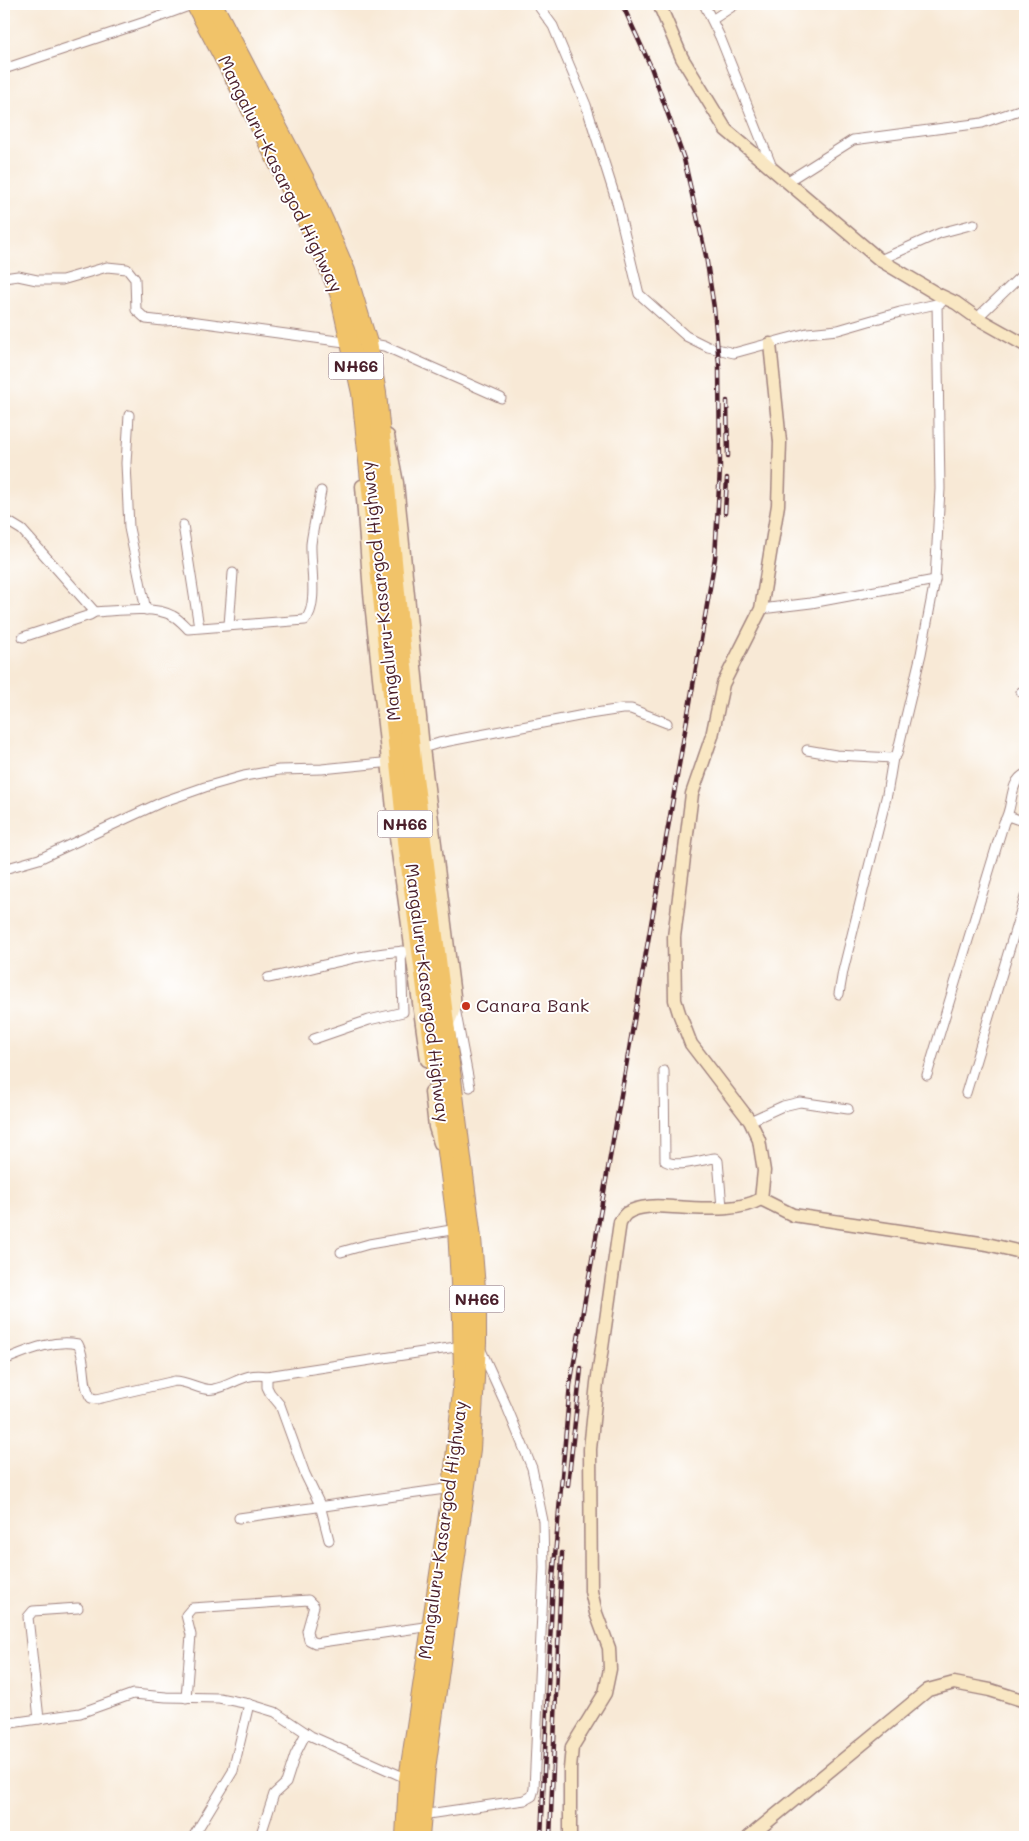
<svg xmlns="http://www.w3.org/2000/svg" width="1029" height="1841" font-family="Mali,sans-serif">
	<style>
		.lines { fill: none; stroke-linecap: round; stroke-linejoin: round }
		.street-casing { stroke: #a18480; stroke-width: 11 }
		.secondary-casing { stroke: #a18480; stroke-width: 15 }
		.highway-casing { stroke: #a18480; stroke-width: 20 }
		.street { stroke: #fff; stroke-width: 9 }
		.secondary { stroke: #f9e7c3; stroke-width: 12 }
		.highway { stroke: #f1c369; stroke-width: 18 }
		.rail-casing { stroke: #4a1f2b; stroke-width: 4.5 }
		.rail { stroke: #fff; stroke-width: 2.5; stroke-dasharray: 8; stroke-linecap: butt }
		.poi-dot { fill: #c8321e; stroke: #fff; stroke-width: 2 }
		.labels { text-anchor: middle; stroke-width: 4; stroke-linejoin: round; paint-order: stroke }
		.shield { fill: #fff; stroke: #80626b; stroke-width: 1 }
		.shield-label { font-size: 16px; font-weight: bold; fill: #4a1f2b }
		.street-label { font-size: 18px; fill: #4a1f2b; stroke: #fff }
		.poi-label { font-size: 18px; fill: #4a1f2b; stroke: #fff; text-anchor: start }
	</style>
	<rect width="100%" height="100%" fill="#fff"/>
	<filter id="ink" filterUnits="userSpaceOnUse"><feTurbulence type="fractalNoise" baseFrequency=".02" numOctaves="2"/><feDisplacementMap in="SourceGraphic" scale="10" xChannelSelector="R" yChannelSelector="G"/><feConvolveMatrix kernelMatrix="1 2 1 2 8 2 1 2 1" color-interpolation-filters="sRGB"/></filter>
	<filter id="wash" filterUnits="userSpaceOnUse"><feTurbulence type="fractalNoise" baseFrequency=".0096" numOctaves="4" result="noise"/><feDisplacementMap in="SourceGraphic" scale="20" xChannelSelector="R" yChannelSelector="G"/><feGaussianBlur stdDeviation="1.12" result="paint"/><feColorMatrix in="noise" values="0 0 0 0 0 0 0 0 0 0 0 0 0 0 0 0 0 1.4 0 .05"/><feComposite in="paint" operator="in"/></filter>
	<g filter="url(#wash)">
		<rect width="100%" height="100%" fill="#f8e9d6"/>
	</g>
	<g filter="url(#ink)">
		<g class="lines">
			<defs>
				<g id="street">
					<path d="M 537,4 L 553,26 L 586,105 L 617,203 L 639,294 L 686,336 L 708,347 L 734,353 L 807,333 L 838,330 L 900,312 L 941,303"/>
					<path d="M 704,4 L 720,37 L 772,167"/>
					<path d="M 712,20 L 736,4"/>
					<path d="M 4,69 L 145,22 L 194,4"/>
					<path d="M 788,181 L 853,140 L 982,123 L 1025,108"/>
					<path d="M 880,260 L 940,233 L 974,224"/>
					<path d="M 4,278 L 18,276 L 37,280 L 62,280 L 107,267 L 127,269 L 135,279 L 136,310 L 146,319 L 163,321 L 183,320 L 352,343"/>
					<path d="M 977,318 L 1025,272"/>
					<path d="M 368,343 L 384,346 L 501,398"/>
					<path d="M 129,415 L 126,463 L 129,528 L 146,610"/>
					<path d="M 4,519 L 22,530 L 95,612"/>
					<path d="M 183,525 L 199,627"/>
					<path d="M 761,609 L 811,603 L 935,580"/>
					<path d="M 229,625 L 233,573"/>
					<path d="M 23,637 L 90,615 L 95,612 C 116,611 154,605 173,616 C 179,619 183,624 188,629 L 305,620 C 319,606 310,564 311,544 C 313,527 318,508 321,491"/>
					<path d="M 1021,692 L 1025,690"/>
					<path d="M 423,748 L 439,743 L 589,714 L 622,709 L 631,709 L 667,723"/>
					<path d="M 807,750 L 836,755 L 893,758"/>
					<path d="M 1008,816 L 1025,822"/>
					<path d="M 4,869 L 39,859 L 162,802 L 205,787 L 244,776 L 279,770 L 322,769 L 392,762"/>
					<path d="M 268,978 C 314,969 360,953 407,951"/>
					<path d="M 839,994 L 843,971 L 887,794 L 893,758 L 897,754 L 921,654 L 935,580 L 940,489 L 937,304"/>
					<path d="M 455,1008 L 470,1087"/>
					<path d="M 314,1039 L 369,1020 L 403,1012 L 401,951"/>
					<path d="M 664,1071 L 665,1161 C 678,1168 700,1160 715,1158 L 718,1161 L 722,1207"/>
					<path d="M 927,1075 L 1004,822 C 1014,808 1008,782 1025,774"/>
					<path d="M 966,1093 L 1025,897"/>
					<path d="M 750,1121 L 783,1106 L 800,1102 L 848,1109"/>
					<path d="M 341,1252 L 369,1244 L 457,1229"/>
					<path d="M 4,1360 C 27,1351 52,1339 78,1344 C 87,1360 81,1383 91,1398 L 97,1399 L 175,1381 C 189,1381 202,1392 214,1389 C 234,1385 244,1372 267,1376 L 462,1346"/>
					<path d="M 267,1376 L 267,1387 L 270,1393 L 280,1405 L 305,1474 L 320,1505 L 329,1540"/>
					<path d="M 239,1518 L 452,1488"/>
					<path d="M 186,1698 L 191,1635 L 186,1615 L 192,1608 L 308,1600 L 314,1606 L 307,1631 L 309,1640 L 315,1643 L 431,1626"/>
					<path d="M 39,1719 L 28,1617 L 33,1611 L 78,1608"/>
					<path d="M 4,1724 L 80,1713 L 133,1694 L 166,1697 L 219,1698 L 249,1704 L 275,1712 L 311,1736 L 408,1779"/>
					<path d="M 421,1815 L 525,1800 L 532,1796 L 534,1789 L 544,1568 L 543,1521 L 532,1468 L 507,1407 L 481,1350"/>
					<path d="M 193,1837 L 233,1771 L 249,1704"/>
					<path d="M 260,1837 L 274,1794 L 286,1783 L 295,1755 L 306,1733"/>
				</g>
				<g id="secondary">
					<path d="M 659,4 L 682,58 L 726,130 L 880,260 L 937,294 L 956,303 L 977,318 L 1025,345"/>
					<path d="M 388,436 L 397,483 L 423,748 L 454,996 C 455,1009 452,1016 446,1027"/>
					<path d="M 362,486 L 370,593 L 397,846 L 427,1060"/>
					<path d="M 431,1092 L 435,1127 L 440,1143"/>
					<path d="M 761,1199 L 764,1171 L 759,1140 L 750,1121 L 691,1044 L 679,1013 L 675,1000 L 674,937 L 692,794 L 712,736 L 723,684 L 761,609 L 778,505 L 780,442 L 770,344"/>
					<path d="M 761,1199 L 793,1215 L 987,1244 L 1025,1253"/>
					<path d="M 570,1837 L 570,1769 L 572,1747 L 605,1693 L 610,1669 L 609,1648 L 596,1613 L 591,1591 L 590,1449 L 597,1383 L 620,1222 C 622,1219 624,1215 627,1213 C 640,1205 658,1206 673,1207 C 700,1208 736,1213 761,1199"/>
					<path d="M 749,1837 L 928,1690 L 954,1683 L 990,1690 L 1025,1701"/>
				</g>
				<g id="highway">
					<path d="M 195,4 L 256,119 L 320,248 L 339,293 L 361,393 L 408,850 L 457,1229 L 462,1319 L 463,1380 L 452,1488 L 408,1779 L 405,1837"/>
					<path d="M 213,4 L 307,183 L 327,227 L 346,271 L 368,343 L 377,393 L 412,761 L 472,1238 L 477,1301 L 477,1343 L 471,1449 L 426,1769 L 420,1837"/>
				</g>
			</defs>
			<use href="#street" class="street-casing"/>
			<use href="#secondary" class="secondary-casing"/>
			<use href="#highway" class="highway-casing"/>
			<use href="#street" class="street"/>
			<use href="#secondary" class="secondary"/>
			<use href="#highway" class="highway"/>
			<defs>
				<g id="rail">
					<path d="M 727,401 L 728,456"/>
					<path d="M 725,513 L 727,478"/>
					<path d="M 568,1485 L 581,1368"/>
					<path d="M 541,1837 L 553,1579 L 570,1385 L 705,617 L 715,558 L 720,469 L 719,364 L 714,308 L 706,256 L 684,159 L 651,67 L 622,4"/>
					<path d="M 550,1837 L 562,1553"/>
				</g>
			</defs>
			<use href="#rail" class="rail-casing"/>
			<use href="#rail" class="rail"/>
		</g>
	</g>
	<circle class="poi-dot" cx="466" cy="1006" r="5"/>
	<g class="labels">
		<g class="shield">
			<rect x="328.5" y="352.5" width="55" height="27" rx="4"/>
			<rect x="377.5" y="810.5" width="55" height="27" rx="4"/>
			<rect x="449.5" y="1285.5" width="55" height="27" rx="4"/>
		</g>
		<g class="shield-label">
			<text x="356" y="372">NH66</text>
			<text x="405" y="830">NH66</text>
			<text x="477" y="1305">NH66</text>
		</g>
		<g class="street-label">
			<text transform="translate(280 174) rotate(64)" y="6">Mangaluru-Kasargod Highway</text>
			<text transform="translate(381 591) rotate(-96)" y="6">Mangaluru-Kasargod Highway</text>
			<text transform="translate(427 993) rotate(83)" y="6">Mangaluru-Kasargod Highway</text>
			<text transform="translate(443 1530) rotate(-82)" y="6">Mangaluru-Kasargod Highway</text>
		</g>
		<g class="poi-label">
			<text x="476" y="1012">Canara Bank</text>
		</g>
	</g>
	<rect width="1029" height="1841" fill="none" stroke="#fff" stroke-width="20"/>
</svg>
